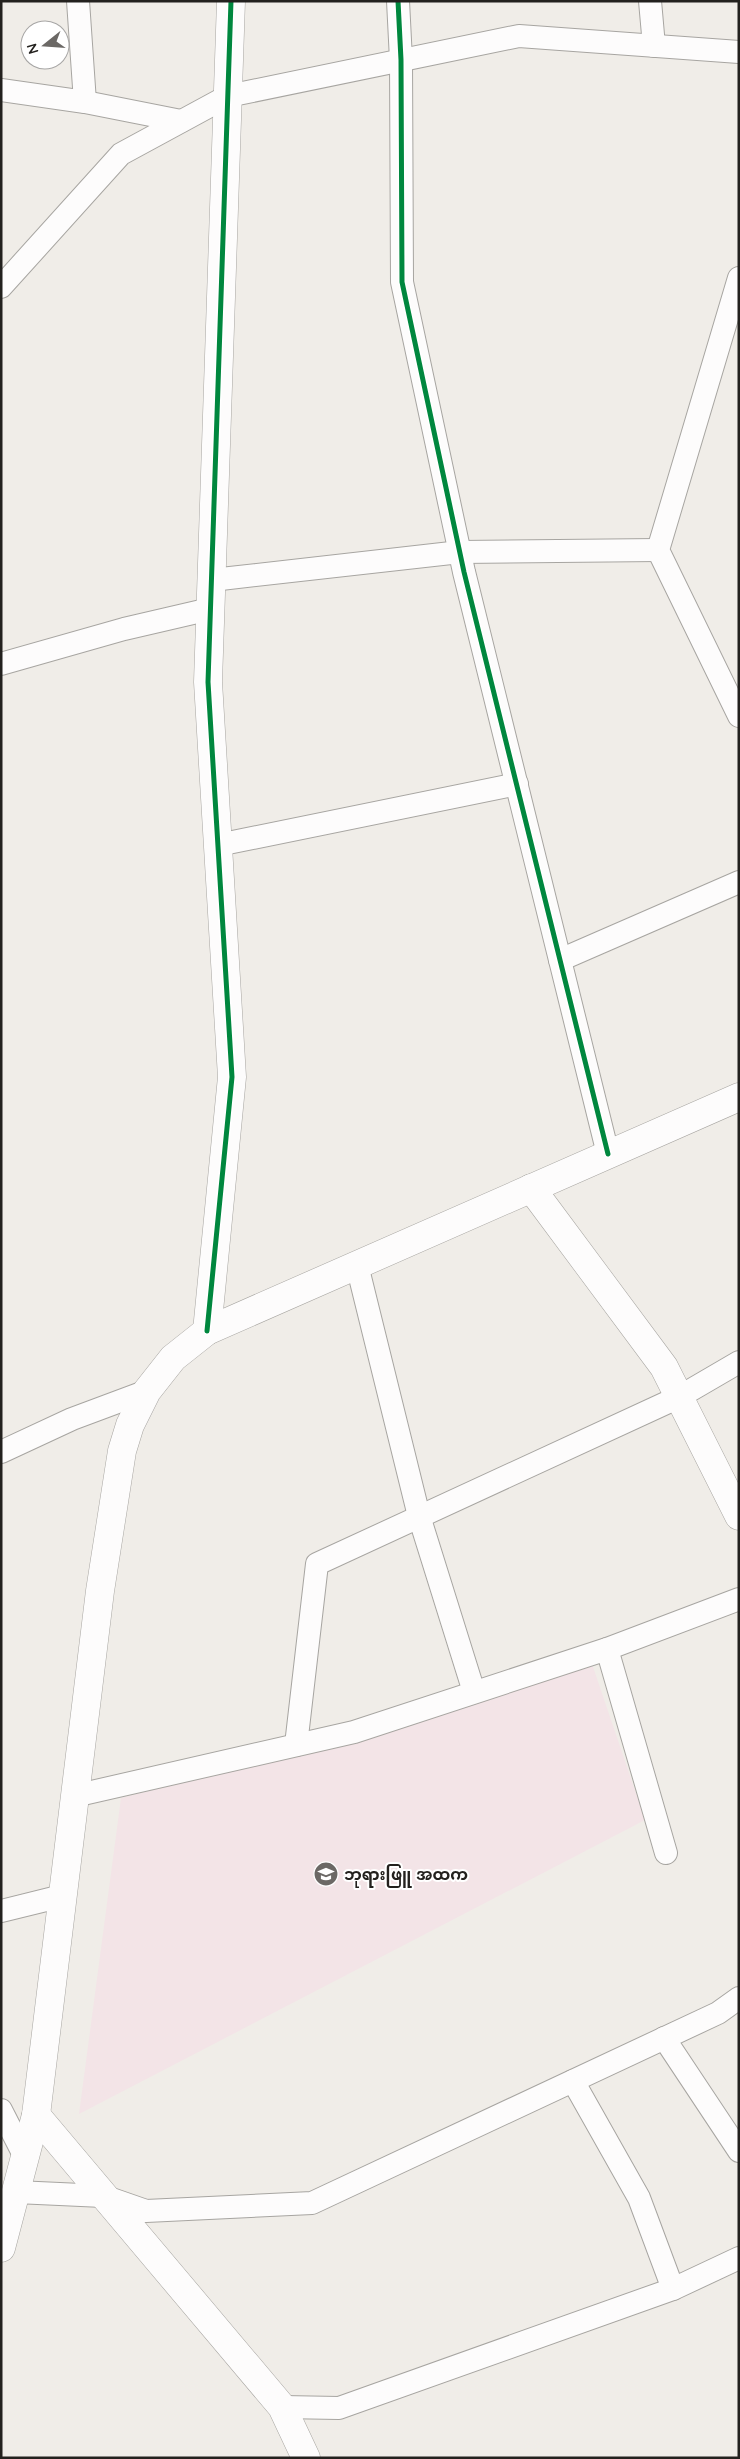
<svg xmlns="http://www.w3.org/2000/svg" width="740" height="2459" font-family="Quicksand,'Noto Sans Myanmar',sans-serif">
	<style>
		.education { fill: #f3e4e7 }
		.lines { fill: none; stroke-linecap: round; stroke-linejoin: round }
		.minor-casing { stroke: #a7a5a1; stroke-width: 24 }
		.tertiary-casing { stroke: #a7a5a1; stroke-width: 29 }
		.trunk-casing { stroke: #a7a5a1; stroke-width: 29 }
		.minor { stroke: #fdfcfc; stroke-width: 22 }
		.tertiary { stroke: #fdfcfc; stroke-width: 28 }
		.trunk { stroke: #fdfcfc; stroke-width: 28 }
		.cycleway-casing { stroke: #fff; stroke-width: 8 }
		.cycleway { stroke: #00873e; stroke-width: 5 }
		.labels { text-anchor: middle; stroke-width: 4; stroke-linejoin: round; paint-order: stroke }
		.poi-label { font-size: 16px; font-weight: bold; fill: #23211e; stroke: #fff; text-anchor: start }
	</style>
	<rect width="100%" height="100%" fill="#f0ede8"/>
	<path class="education" d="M 590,1658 L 645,1820 L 79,2114 L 121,1798 L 353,1740 Z"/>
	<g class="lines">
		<defs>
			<g id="minor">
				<path d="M 78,1 L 85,102"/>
				<path d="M 398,1 L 401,60 L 402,282 L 464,572 L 608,1154"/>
				<path d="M 650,1 L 654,46"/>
				<path d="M 1,90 L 85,102 L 181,121"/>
				<path d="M 739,278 L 658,550 L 739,716"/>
				<path d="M 1,287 L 121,154 L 228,96 L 519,36 L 739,52"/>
				<path d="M 212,580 L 460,552 L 658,550"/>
				<path d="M 1,664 L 124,629 L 210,609"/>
				<path d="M 218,845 L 517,784"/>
				<path d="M 560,960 L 739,882"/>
				<path d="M 357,1265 L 419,1516 L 474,1692"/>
				<path d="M 1,1452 L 72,1419 L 147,1391"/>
				<path d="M 607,1649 L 666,1853"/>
				<path d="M 296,1745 L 317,1564 L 679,1397 L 739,1362"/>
				<path d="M 74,1796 L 354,1732 L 607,1649 L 739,1599"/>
				<path d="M 1,1911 L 62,1896"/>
				<path d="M 664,2038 L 739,2151"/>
				<path d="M 573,2081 L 639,2198 L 673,2289"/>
				<path d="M 1,2110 L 25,2157"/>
				<path d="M 16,2192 L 103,2196 L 146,2211 L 312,2203 L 718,2013 L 739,1998"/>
				<path d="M 282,2407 L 339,2408 L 673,2289 L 739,2258"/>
			</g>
			<g id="tertiary">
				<path d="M 531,1188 L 664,1367 L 739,1516"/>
				<path d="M 207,1331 L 232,1077 L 208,682 L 231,1"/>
				<path d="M 36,2115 L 282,2407 L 306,2458"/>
			</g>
			<path id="trunk" d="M 1,2248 L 36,2115 L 100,1591 L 122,1451 L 130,1425 L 147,1391 L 173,1358 L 207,1331 L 739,1097"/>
		</defs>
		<use href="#minor" class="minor-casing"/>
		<use href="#tertiary" class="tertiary-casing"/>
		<use href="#trunk" class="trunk-casing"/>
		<use href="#minor" class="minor"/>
		<use href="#tertiary" class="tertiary"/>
		<use href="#trunk" class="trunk"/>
		<defs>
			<g id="cycleway">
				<path d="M 398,1 L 401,60 L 402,282 L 464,572 L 608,1154"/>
				<path d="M 207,1331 L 232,1077 L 208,682 L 231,1"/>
			</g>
		</defs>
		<use href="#cycleway" class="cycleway-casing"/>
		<use href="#cycleway" class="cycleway"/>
	</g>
	<defs>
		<symbol id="school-disc" viewBox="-11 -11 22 22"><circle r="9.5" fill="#6b6865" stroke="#fff"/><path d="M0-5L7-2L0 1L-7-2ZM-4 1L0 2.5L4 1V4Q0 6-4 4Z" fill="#fff"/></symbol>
	</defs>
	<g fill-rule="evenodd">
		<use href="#school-disc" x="312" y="1860" width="28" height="28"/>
	</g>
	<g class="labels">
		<g class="poi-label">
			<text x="344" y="1880">ဘုရားဖြူ အထက</text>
		</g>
	</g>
	<rect width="740" height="2459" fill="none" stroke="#23211e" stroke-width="5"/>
	<g transform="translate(45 45) rotate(253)"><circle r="24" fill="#ffffff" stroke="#a7a6a5"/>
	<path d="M0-4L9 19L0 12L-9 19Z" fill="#6b6865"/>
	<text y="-8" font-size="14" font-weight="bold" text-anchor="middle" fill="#23211e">N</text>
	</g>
</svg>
